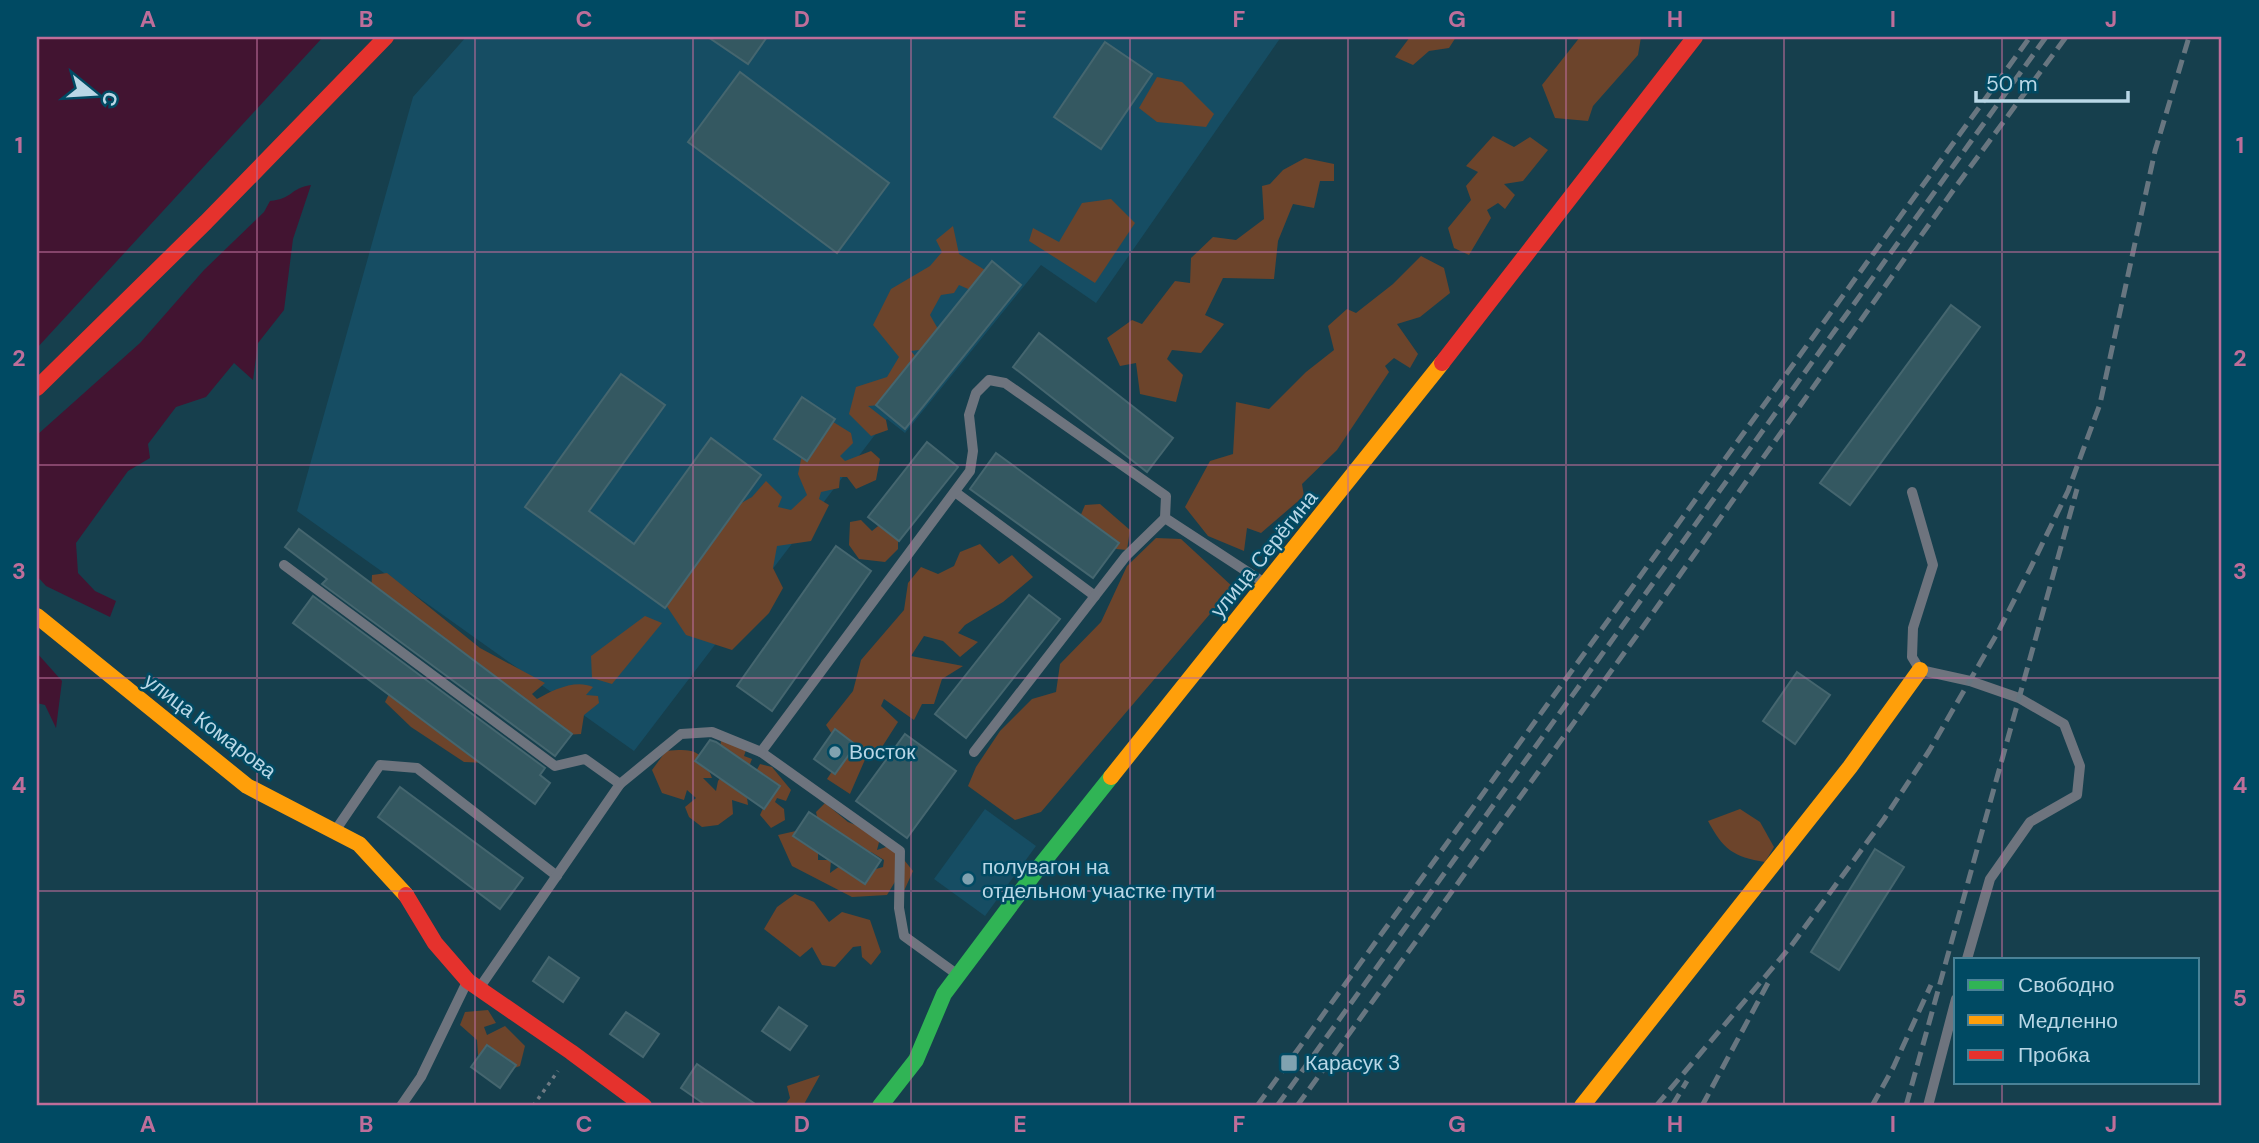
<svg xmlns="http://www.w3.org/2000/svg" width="2259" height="1143" font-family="'DM Sans',sans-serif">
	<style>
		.built { fill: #164d63 }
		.green { fill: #6c442b }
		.water { fill: #421431 }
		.building { fill: #345861; stroke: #45666f; stroke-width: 2 }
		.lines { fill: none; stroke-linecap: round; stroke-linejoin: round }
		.path { stroke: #6e7a83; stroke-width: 3.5; stroke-dasharray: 3.5 5; stroke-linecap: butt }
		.lane { stroke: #6e747e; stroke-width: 10 }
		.fast { stroke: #30b455; stroke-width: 16 }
		.slow { stroke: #ff9f0a; stroke-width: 16 }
		.jam { stroke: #e5322d; stroke-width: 16 }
		.rail { stroke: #687680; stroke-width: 5; stroke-dasharray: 14 7; stroke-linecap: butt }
		.grid { fill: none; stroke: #be6e9a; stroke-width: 2; stroke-opacity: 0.55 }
		.poi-dot { fill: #80a2b0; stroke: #004a63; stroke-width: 2.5 }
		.labels { text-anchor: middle; stroke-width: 5; stroke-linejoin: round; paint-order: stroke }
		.street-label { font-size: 21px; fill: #b9d7e6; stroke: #004a63 }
		.poi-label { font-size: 21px; fill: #b9d7e6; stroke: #004a63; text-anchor: start }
		.neatline { fill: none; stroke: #be6e9a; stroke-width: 2.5 }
		.grid-label { font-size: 23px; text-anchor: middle; font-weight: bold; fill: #be6e9a }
	</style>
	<rect width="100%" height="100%" fill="#163f4d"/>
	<g class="built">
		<path d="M 466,37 L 1281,37 L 1096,303 L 1041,265 L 905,433 L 887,419 L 634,751 L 297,511 L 413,97 Z"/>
		<path d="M 985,809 L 1036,846 L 985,916 L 934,879 Z"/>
	</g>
	<g class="green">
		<path d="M 1410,37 L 1456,37 L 1449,48 L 1429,51 L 1413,65 L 1395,57 Z"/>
		<path d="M 1580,37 L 1641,37 L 1638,55 L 1593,106 L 1588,121 L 1555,118 L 1542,85 Z"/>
		<path d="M 1157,77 L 1182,82 L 1214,114 L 1206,127 L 1157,122 L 1139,108 Z"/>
		<path d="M 1493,136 L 1514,147 L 1530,137 L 1548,150 L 1523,181 L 1504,184 L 1515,195 L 1505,209 L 1498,203 L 1487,210 L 1491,218 L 1469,255 L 1454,248 L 1448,228 L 1471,200 L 1466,186 L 1478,172 L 1466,166 Z"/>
		<path d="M 1305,158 L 1334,164 L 1334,181 L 1320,181 L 1314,208 L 1293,204 L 1278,241 L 1274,279 L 1223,278 L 1205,315 L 1224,324 L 1201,353 L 1172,350 L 1167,359 L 1183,375 L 1176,402 L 1140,394 L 1136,363 L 1120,366 L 1107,338 L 1132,320 L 1142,324 L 1175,281 L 1190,283 L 1191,258 L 1213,237 L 1236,240 L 1264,219 L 1262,186 L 1270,184 L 1283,170 Z"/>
		<path d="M 1111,199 L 1135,223 L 1095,283 L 1029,241 L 1033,228 L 1059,242 L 1082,203 Z"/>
		<path d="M 953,226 L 959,254 L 993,275 L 975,292 L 959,285 L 954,293 L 941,295 L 930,315 L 942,336 L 934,348 L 911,351 L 924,367 L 905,403 L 868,406 L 886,420 L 888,430 L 871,436 L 849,414 L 856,387 L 887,377 L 899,357 L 873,325 L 891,289 L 930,266 L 942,252 L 936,240 Z"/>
		<path d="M 1421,256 L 1444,268 L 1450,293 L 1420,317 L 1397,324 L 1418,354 L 1410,368 L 1394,358 L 1385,366 L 1389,372 L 1337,450 L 1302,484 L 1304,496 L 1261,533 L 1247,528 L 1244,551 L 1208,536 L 1185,507 L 1210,461 L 1233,454 L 1236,402 L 1269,409 L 1306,372 L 1334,350 L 1328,326 L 1347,309 L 1356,313 L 1393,284 Z"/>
		<path d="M 822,415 L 851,433 L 853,443 L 840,456 L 845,461 L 871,451 L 880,459 L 876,480 L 856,489 L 847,477 L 840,477 L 839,488 L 821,492 L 819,499 L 829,505 L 811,541 L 777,546 L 773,568 L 783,588 L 769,613 L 732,650 L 686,635 L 660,596 L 729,510 L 752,497 L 766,481 L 782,497 L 778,507 L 791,510 L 807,495 L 798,474 L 803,450 Z"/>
		<path d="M 1100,504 L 1130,530 L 1127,550 L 1106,548 L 1077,524 L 1085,505 Z"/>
		<path d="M 861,520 L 872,531 L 883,522 L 898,535 L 898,549 L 885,562 L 859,559 L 849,545 L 850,522 Z"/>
		<path d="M 1156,538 L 1181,539 L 1233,587 L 1041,812 L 1015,820 L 968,786 L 976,767 L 1000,731 L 1032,699 L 1056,692 L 1060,664 L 1101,622 L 1127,566 Z"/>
		<path d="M 980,544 L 999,564 L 1012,555 L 1033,577 L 1003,602 L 965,625 L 958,633 L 978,642 L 960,657 L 943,641 L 924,636 L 911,656 L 963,666 L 942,679 L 934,704 L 922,704 L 914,720 L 884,699 L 881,706 L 898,722 L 882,747 L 867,755 L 850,794 L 827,779 C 843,755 842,748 826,725 L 853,691 L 861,660 L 904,610 L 908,583 L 921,567 L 938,574 L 954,566 L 960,552 Z"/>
		<path d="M 387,573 L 480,648 L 545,683 L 532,694 L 537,699 C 553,690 575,679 593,687 L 586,695 L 598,696 L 599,703 L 584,715 L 581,734 L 565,735 L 371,594 L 372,575 Z"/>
		<path d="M 645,616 L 662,623 L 612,684 L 592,678 L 591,656 Z"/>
		<path d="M 392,688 L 487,763 L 464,762 L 411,727 L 385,702 Z"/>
		<path d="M 721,736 L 747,747 L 744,756 L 752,759 L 747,772 L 754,775 L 760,764 L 772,767 L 791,790 L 786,801 L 777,798 L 775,802 L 784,809 L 785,820 L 771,828 L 760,815 L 769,795 L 746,790 L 748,805 L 732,800 L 733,814 L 718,825 L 702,827 L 689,817 L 685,807 L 696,798 L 687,790 L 684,800 L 662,793 L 652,770 L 666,751 C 696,748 701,750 712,778 L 703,778 L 716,791 L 718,781 L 724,773 L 720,767 Z"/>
		<path d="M 825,803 L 848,822 L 881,835 L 877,850 L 892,845 L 913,871 L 904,891 L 896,880 L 887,895 L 852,897 L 792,866 L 778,835 L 809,828 L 818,844 L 818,860 L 831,860 L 830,873 L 844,863 L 858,874 L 883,867 L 884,860 L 871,852 L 855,859 L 820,830 L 816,812 Z"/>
		<path d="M 1740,809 L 1760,822 L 1774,847 L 1765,862 C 1733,857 1723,849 1708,821 Z"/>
		<path d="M 795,894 L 814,902 L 829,922 L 842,912 L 870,920 L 881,952 L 871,965 L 862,957 L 861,946 L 853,947 L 835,967 L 822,965 L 812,947 L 800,957 L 764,929 L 777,907 Z"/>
		<path d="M 488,1010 L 496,1023 L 484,1027 L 487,1035 L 505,1026 L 525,1046 L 520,1066 L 502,1072 L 478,1055 L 477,1040 L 460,1025 L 465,1012 Z"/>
		<path d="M 820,1075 L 803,1106 L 784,1106 L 790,1098 L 787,1086 Z"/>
	</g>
	<g class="water">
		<path d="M 37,37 L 323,37 L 37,348 Z"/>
		<path d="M 311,185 L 293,239 L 284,310 L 258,343 L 253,380 L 234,363 L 206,397 L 176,407 L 148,444 L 150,458 L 128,471 L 76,543 L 78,573 L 95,591 L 116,601 L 110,617 L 46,586 L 37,576 L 37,435 L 140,343 L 204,270 L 264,212 L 270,201 C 293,199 290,188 311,185 Z"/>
		<path d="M 37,653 L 62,681 L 56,728 L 45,705 L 37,703 Z"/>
	</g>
	<g class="building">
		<path d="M 708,37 L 767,37 L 748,64 Z"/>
		<path d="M 1105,42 L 1152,74 L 1101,149 L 1054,117 Z"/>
		<path d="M 740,72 L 889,183 L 837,253 L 688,142 Z"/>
		<path d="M 992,261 L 1021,285 L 905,429 L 876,405 Z"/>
		<path d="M 1951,305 L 1980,327 L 1850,505 L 1820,483 Z"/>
		<path d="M 1039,333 L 1173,438 L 1147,472 L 1013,367 Z"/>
		<path d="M 621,374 L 665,405 L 589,511 L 634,544 L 711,438 L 761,475 L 665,608 L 525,507 Z"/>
		<path d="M 802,397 L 835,419 L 807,461 L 774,439 Z"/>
		<path d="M 927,442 L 958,467 L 899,541 L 868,517 Z"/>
		<path d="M 996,453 L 1119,543 L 1093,578 L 970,489 Z"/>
		<path d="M 299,529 L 572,734 L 555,756 L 322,584 L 327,579 L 285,547 Z"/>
		<path d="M 836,546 L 871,571 L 772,711 L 737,686 Z"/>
		<path d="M 1029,595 L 1060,619 L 966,738 L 935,714 Z"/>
		<path d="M 313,596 L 545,768 L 540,775 L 550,783 L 535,804 L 293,623 Z"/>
		<path d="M 1797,672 L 1830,695 L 1795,744 L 1763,721 Z"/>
		<path d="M 835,729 L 856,745 L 835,774 L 814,759 Z"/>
		<path d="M 905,734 L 956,771 L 907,838 L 856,801 Z"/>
		<path d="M 710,740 L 716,742 L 780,786 L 764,809 L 695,761 Z"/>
		<path d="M 400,787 L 523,878 L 500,909 L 378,817 Z"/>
		<path d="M 809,812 L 881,860 L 865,884 L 793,836 Z"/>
		<path d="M 1875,849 L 1904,867 L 1839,970 L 1811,952 Z"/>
		<path d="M 549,957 L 579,978 L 563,1002 L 533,981 Z"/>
		<path d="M 779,1007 L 807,1026 L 790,1050 L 762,1031 Z"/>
		<path d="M 626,1012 L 659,1034 L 643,1057 L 610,1034 Z"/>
		<path d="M 487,1045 L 516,1065 L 500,1088 L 471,1067 Z"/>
		<path d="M 697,1064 L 758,1106 L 707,1106 L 681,1088 Z"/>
	</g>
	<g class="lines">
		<path class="path" d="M 533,1106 L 558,1071"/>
		<g class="lane">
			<path d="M 955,492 L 1095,596"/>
			<path d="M 1912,492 L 1933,565 L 1913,628 L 1912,657 L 1920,670 L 1970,681 L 2019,698 L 2064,724 L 2080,766 L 2077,795 L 2030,822 L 1990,879 L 1967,959"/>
			<path d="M 284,565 L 555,766 L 585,759 L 620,784"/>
			<path d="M 974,752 L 1126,556 L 1165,518"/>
			<path d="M 337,828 L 380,765 L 417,768 L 557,876"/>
			<path d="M 958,975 L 904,936 L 899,908 L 900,851 L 761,752 L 970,471 L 973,451 L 969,415 L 976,393 L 989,380 L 1005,383 L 1166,496 L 1165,518 L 1266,584"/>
			<path d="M 480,987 L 620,784 L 681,734 L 712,732 L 761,752"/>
			<path d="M 401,1106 L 421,1077 L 466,984"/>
			<path d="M 1928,1106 L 1956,999"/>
		</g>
		<path class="fast" d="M 880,1106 L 916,1060 L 944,994 L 1040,866 L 1111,777"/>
		<g class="slow">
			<path d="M 37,616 L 247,786 L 359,844 L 406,895"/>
			<path d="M 1111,777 L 1442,363"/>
			<path d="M 1582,1106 L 1850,767 L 1920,670"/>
		</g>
		<g class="jam">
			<path d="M 1442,363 L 1695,37"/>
			<path d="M 37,388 L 206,222 L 386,37"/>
			<path d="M 406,895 L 435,943 L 468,981 L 571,1052 L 644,1106"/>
		</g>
		<g class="rail">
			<path d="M 1257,1106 L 2030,37"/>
			<path d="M 1277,1106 L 2046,37"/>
			<path d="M 1297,1106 L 1640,631 L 1957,185 L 2066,37"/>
			<path d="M 1656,1106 L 1791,946 L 1884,819 L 1929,751 L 1998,632 L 2031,567 L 2068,491 L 2100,404 L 2155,151 L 2189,37"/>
			<path d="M 1672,1106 L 1687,1081"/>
			<path d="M 1702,1106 L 1768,983"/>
			<path d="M 1872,1106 L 1893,1068 L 1931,985"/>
			<path d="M 1906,1106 L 2077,489"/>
		</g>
	</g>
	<path class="grid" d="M 257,37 L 257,1106M 475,37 L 475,1106M 693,37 L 693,1106M 911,37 L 911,1106M 1130,37 L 1130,1106M 1348,37 L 1348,1106M 1566,37 L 1566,1106M 1784,37 L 1784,1106M 2002,37 L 2002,959M 37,252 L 2222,252M 37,465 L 2222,465M 37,678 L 2222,678M 37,891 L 2222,891M 2002,1082 L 2002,1106"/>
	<g class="poi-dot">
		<circle cx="835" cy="752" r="7"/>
		<circle cx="968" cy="879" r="7"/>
		<rect x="1280" y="1054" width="18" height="18" rx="3.5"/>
	</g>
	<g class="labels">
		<g class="street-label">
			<text transform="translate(1264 554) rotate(-51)" y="7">улица Серёгина</text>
			<text transform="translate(210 726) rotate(37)" y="7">улица Комарова</text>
		</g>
		<g class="poi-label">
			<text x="849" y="759">Восток</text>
			<text x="982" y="874">полувагон на<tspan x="982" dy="24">отдельном участке пути</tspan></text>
			<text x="1305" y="1070">Карасук 3</text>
		</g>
	</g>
	<rect width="2259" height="1143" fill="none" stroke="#004a63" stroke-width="77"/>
	<rect x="1954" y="958" width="245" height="126" fill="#004a63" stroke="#4a8297" stroke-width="2"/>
	<rect x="1968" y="980" width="35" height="10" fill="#30b455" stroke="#4a8297" stroke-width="2"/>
	<text x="2018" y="992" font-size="21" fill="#b9d7e6">Свободно</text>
	<rect x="1968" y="1015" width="35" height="10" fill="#ff9f0a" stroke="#4a8297" stroke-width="2"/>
	<text x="2018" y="1028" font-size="21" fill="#b9d7e6">Медленно</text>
	<rect x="1968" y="1050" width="35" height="10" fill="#e5322d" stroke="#4a8297" stroke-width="2"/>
	<text x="2018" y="1062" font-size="21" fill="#b9d7e6">Пробка</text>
	<g transform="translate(94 94) rotate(108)" stroke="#004a63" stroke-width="5" paint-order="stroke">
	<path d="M0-5L12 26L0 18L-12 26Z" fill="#b9d7e6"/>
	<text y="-10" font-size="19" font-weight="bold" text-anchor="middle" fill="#b9d7e6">С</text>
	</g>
	<path d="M1976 91v10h152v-10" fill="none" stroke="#b9d7e6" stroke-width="3.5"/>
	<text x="1986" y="91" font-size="21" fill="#b9d7e6" stroke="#004a63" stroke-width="5" paint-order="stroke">50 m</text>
	<rect x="38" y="38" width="2182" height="1066" class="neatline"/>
	<g class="grid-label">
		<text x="148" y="27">A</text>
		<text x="366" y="27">B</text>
		<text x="584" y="27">C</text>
		<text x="802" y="27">D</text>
		<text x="1020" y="27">E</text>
		<text x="1239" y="27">F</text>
		<text x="1457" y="27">G</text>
		<text x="1675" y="27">H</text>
		<text x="1893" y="27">I</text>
		<text x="2111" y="27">J</text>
		<text x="19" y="153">1</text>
		<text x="2240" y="153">1</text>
		<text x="19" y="366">2</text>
		<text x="2240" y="366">2</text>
		<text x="19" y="579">3</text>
		<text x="2240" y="579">3</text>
		<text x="19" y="793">4</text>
		<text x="2240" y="793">4</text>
		<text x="19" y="1006">5</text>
		<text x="2240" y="1006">5</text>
		<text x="148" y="1132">A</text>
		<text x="366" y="1132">B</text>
		<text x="584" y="1132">C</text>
		<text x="802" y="1132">D</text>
		<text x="1020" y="1132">E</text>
		<text x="1239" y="1132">F</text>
		<text x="1457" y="1132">G</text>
		<text x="1675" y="1132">H</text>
		<text x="1893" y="1132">I</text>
		<text x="2111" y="1132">J</text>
	</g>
</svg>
